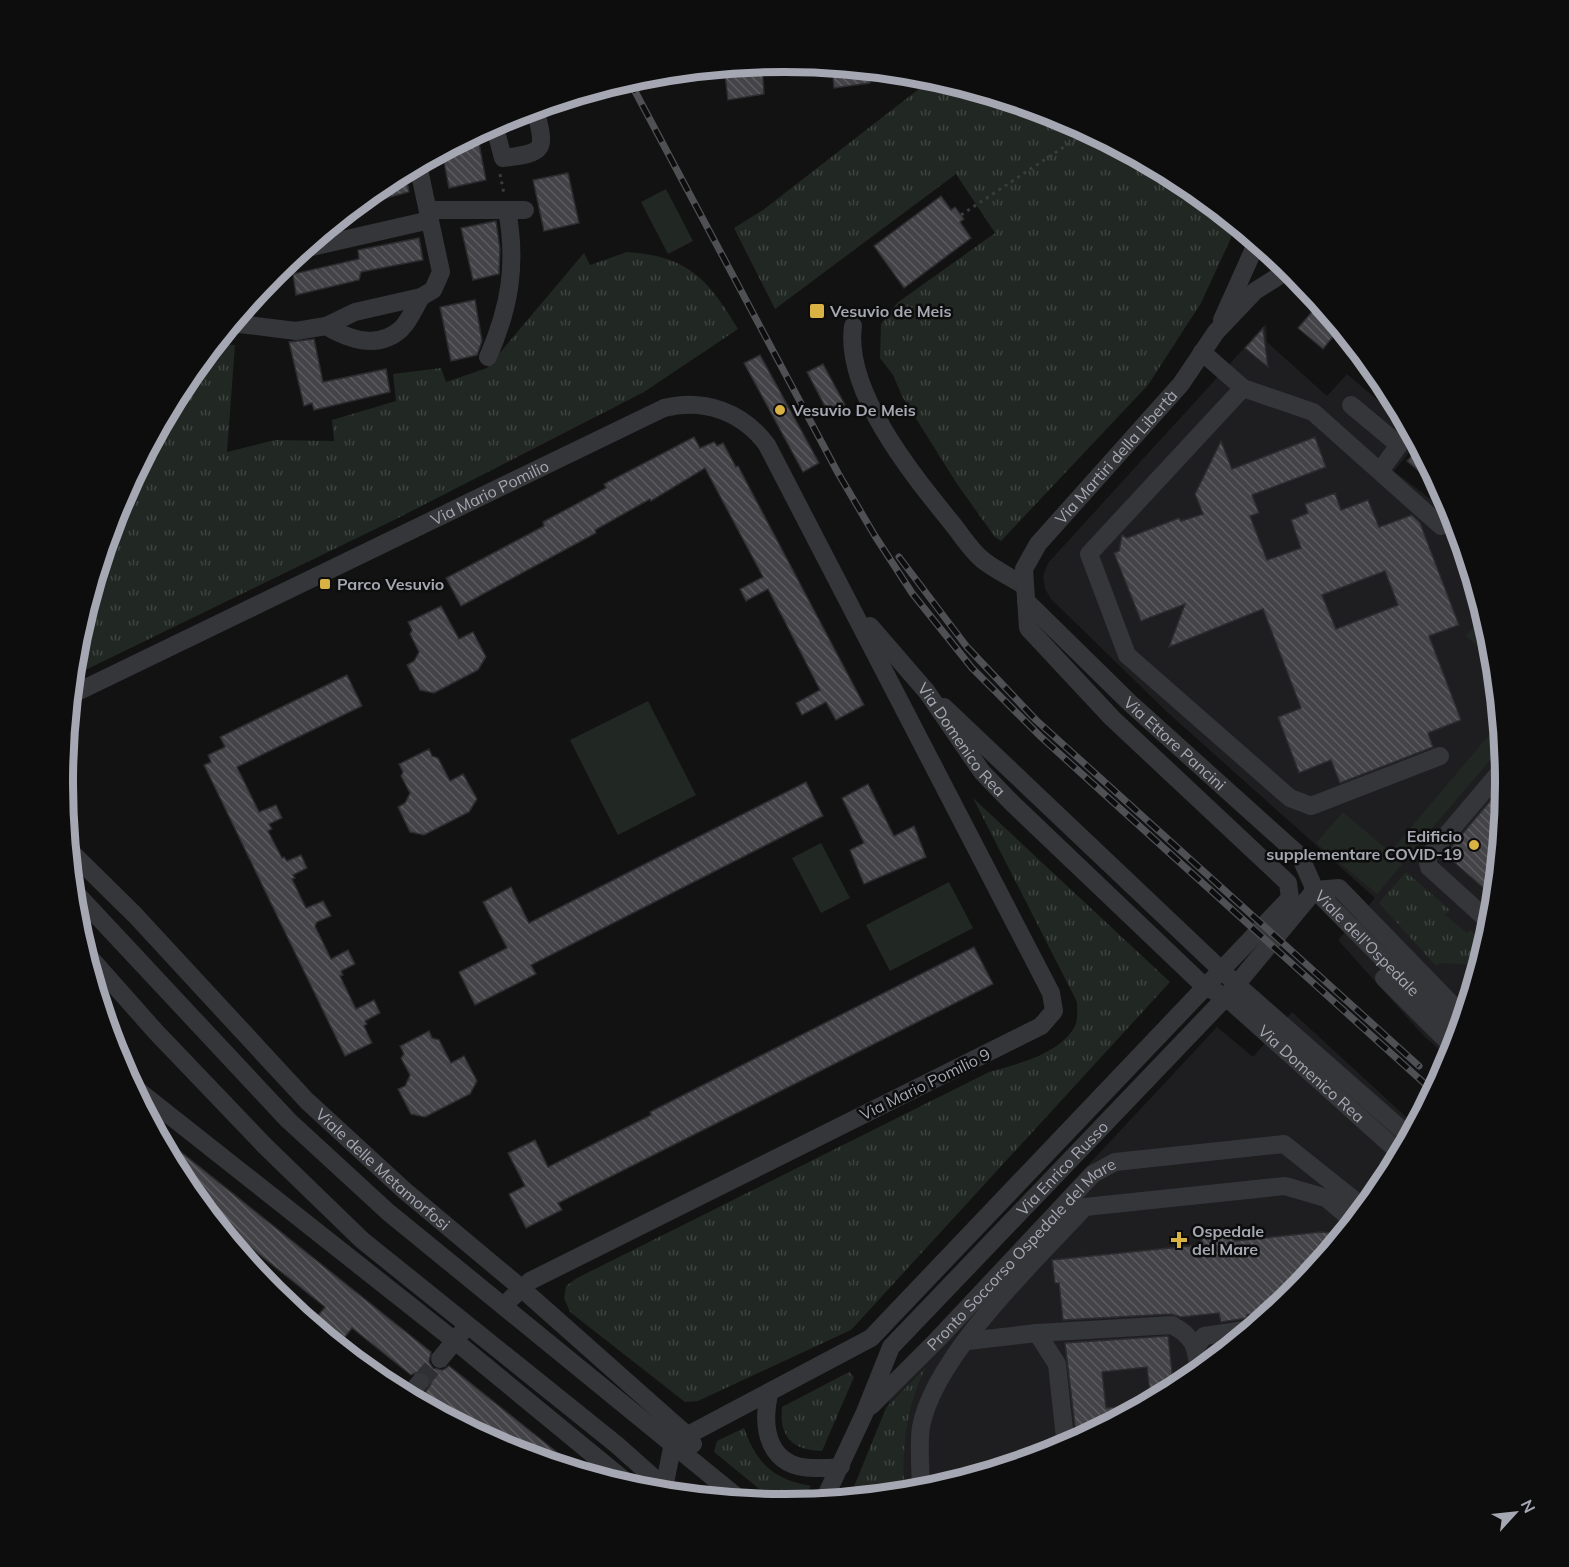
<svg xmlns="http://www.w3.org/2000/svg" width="1569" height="1567" font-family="Mulish,sans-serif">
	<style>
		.built { fill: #1e1e20 }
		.grass { fill: url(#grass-tufts) }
		.green { fill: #212722 }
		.building { fill: url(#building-back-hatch); stroke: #2c2c2f; stroke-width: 1.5; fill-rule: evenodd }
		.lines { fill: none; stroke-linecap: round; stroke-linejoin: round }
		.minor-tunnel { stroke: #2f3033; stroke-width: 18; stroke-dasharray: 18 9; stroke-linecap: butt }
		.path { stroke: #3a3b3f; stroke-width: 3; stroke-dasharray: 3 4.5; stroke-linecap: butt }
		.minor { stroke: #35363a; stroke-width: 18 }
		.rail-casing { stroke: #4f5054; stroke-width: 7 }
		.rail { stroke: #0d0d0e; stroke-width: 4.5; stroke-dasharray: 14; stroke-linecap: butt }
		.poi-dot { fill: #d9b244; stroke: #0d0d0e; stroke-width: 2 }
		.labels { text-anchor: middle; stroke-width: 5; stroke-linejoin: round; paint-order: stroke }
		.poi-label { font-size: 16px; font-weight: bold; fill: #a5a8b2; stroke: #0d0d0e; text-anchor: start }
		.street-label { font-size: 16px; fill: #a5a8b2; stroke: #0d0d0e }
		.rim { fill: none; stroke: #a5a8b2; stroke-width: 8 }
	</style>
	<defs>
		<pattern id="grass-tufts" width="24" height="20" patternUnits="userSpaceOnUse" patternTransform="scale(1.5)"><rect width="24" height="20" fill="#212722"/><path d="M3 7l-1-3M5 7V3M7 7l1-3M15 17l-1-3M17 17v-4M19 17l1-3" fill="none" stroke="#3e4440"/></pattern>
		<pattern id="building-back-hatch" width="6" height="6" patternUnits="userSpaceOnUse" patternTransform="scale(1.5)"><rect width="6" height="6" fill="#444448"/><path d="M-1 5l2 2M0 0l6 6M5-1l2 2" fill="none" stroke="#5c5c60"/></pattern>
	</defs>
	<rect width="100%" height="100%" fill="#121213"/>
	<g class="built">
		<path d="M 1266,324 L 1267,342 L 1327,396 L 1347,374 L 1408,426 L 1417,443 L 1394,471 L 1455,518 L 1493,643 L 1506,784 L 1493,925 L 1451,1061 L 1423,1035 L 1338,940 L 1375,898 L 1166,711 L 1051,599 L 1045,589 L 1043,576 L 1048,563 Z"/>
		<path d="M 1292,1012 L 1416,1126 L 1385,1185 L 1295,1294 L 1185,1384 L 1060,1451 L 925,1492 L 849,1499 L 906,1360 L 1217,1027 L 1253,1057 Z"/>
	</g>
	<g class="grass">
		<path d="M 933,78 L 1061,117 L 1186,183 L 1237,225 L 1201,303 L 1148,385 L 1001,541 L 995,537 L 957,484 L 902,396 L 893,375 L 880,358 L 881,324 L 897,303 L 995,233 L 956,174 L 775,309 L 734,228 L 763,210 Z"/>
		<path d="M 627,252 C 688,256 708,279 738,329 L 644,392 L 398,518 L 73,676 L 76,642 L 118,507 L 184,382 L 216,344 L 235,345 L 227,452 L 275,440 L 334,441 L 332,420 L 396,401 L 393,374 L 441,368 L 446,382 L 487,368 L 584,253 L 590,265 Z"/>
		<path d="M 973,798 L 1170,982 L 851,1330 L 698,1401 L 685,1402 L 570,1312 L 564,1298 L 566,1286 L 577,1278 L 989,1072 C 1018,1064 1060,1054 1075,1026 C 1078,1020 1077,1009 1077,1002 Z"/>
		<path d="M 1406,872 L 1450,910 L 1445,915 L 1467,933 L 1470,930 L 1487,942 L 1486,947 L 1474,946 L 1473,965 L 1440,963 L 1436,966 L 1379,903 Z"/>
		<path d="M 926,1367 C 906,1407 901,1449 905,1494 L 849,1499 L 886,1408 Z"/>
		<path d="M 849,1372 L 854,1377 L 822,1451 C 792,1450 779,1437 782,1407 Z"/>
		<path d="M 744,1428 C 757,1464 773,1479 811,1486 L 800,1502 L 779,1505 L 714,1452 L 717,1441 Z"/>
	</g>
	<g class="green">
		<path d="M 666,189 L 693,241 L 668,254 L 641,202 Z"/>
		<path d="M 1484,614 L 1493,643 L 1494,660 L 1466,636 Z"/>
		<path d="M 648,701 L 696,795 L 618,835 L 570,740 Z"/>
		<path d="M 1500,722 L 1503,745 L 1404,861 L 1391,851 Z"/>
		<path d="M 1343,812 L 1403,863 L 1377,894 L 1316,843 Z"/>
		<path d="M 821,843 L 850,898 L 821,913 L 792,858 Z"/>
		<path d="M 949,882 L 973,928 L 890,971 L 866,925 Z"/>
	</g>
	<g class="building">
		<path d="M 762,64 L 764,94 L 728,100 L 724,67 Z"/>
		<path d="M 832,66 L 869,70 L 870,83 L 834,88 Z"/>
		<path d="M 477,133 L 486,180 L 449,188 L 442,152 Z"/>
		<path d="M 405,172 L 409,192 L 356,206 L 384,183 Z"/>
		<path d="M 568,173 L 579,223 L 544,231 L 533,180 Z"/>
		<path d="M 941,196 L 951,210 L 955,207 L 964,219 L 960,222 L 971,238 L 904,288 L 874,246 Z"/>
		<path d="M 496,221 L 500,249 L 499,274 L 473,280 L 461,228 Z"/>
		<path d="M 419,238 L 423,260 L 361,272 L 359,280 L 296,295 L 293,274 L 359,259 L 358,250 Z"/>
		<path d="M 475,300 L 482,341 L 477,355 L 451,361 L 440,307 Z"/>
		<path d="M 1317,306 L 1340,328 L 1323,349 L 1298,328 Z"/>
		<path d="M 1263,328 L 1268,367 L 1245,348 Z"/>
		<path d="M 314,339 L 323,382 L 386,369 L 390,392 L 314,410 L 312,403 L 304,406 L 289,342 Z"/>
		<path d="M 760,355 L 819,463 L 803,472 L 744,363 Z"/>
		<path d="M 823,364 L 845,405 L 829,414 L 807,372 Z"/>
		<path d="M 694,437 L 700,448 L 714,442 L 717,446 L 723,443 L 736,467 L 738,466 L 864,705 L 836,720 L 826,702 L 802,715 L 796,703 L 820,690 L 768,589 L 746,601 L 740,589 L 763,577 L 705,468 L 651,501 L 650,499 L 595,530 L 596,533 L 461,606 L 446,578 L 544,526 L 543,522 L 606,488 L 604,484 Z"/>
		<path d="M 1315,437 L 1326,467 L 1252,495 L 1259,513 L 1250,516 L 1267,560 L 1301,548 L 1291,520 L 1308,513 L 1305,504 L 1335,493 L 1341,510 L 1368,500 L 1379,527 L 1412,515 L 1420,523 L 1459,625 L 1429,636 L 1461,720 L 1428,733 L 1433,747 L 1340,783 L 1331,760 L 1299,773 L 1278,717 L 1301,708 L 1263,609 L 1169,647 L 1185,604 L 1141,621 L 1114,553 L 1119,551 L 1122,535 L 1127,538 L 1179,518 L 1181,521 L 1203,514 L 1195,494 L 1221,441 L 1232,469 ZM 1385,571 L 1398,605 L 1336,629 L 1322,595 Z"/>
		<path d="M 1420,447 L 1427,462 L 1419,471 L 1407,461 Z"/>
		<path d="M 441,606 L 459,639 L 473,632 L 486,657 L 478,670 L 451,684 L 434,693 L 420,690 L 407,665 L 414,661 L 419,652 L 410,634 L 412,630 L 408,622 Z"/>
		<path d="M 347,675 L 362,706 L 237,767 L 259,812 L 276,805 L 282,818 L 269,824 L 272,829 L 268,831 L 282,858 L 284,857 L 287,861 L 301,855 L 307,868 L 293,875 L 295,878 L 292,879 L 306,908 L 323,901 L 331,916 L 317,922 L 315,926 L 331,959 L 348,950 L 355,964 L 341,971 L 343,975 L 340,976 L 356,1009 L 374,1000 L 380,1013 L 365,1021 L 367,1024 L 364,1026 L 372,1043 L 345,1056 L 204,765 L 211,762 L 208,755 L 225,747 L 220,737 Z"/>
		<path d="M 429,749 L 432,756 L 438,758 L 450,781 L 463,774 L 477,799 L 469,812 L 424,835 L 410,832 L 398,807 L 405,803 L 410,793 L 401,776 L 403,772 L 399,764 Z"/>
		<path d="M 806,782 L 823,816 L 531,965 L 536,974 L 475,1005 L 459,972 L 507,948 L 483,902 L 511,887 L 529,923 Z"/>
		<path d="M 868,784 L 894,836 L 914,826 L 926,857 L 864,884 L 850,850 L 864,843 L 842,798 Z"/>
		<path d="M 1502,787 L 1506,790 L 1495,898 L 1447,856 L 1447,852 Z"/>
		<path d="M 974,947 L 993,984 L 558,1203 L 562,1210 L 526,1228 L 509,1194 L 525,1186 L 508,1153 L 535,1140 L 548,1167 L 651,1115 L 650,1112 Z"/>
		<path d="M 429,1031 L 432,1038 L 439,1040 L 451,1063 L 464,1056 L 477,1081 L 470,1094 L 425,1117 L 411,1114 L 398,1089 L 405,1086 L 410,1075 L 401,1058 L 404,1054 L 400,1046 Z"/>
		<path d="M 156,1132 L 431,1352 L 429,1362 L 433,1368 L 443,1370 L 449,1366 L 583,1473 L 508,1450 L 452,1408 L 445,1417 L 418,1402 L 431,1384 L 427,1374 L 421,1371 L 411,1375 L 352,1328 L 338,1346 L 311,1324 L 325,1307 L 250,1247 L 242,1256 L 222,1230 L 225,1226 L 207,1212 L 184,1184 Z"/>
		<path d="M 1321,1232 L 1344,1234 L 1295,1294 L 1273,1312 L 1247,1315 L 1247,1318 L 1221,1322 L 1219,1313 L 1181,1317 L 1171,1314 L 1063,1320 L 1059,1283 L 1055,1283 L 1052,1260 L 1199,1245 L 1203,1238 L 1228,1236 L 1235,1241 Z"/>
		<path d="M 1168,1336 L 1174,1390 L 1151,1402 L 1147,1367 L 1102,1372 L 1106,1408 L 1146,1405 L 1077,1442 L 1065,1343 Z"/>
	</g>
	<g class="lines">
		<path class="minor-tunnel" d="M 420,1382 L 440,1359"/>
		<g class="path">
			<path d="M 500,174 L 504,194"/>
			<path d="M 961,215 L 1088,131"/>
			<path d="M 191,374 L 205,357"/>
			<path d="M 138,468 L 138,472"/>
		</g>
		<g class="minor">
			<path d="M 494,124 L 503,158 C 548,153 545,149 535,108"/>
			<path d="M 428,210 L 525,210"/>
			<path d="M 303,249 L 430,220"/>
			<path d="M 1222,320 L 1257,242"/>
			<path d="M 231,326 L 240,324 L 296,331 L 326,326 L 355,312 L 421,297 L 433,290 L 441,272 L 418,165"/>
			<path d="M 326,326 C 348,339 378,350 401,329 C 410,320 415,307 421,297"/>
			<path d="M 853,326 C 844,391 912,474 951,522 C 961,534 971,551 984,561 C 996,570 1010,577 1023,585"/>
			<path d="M 1202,352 L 1243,388 L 1313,412 L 1441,526"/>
			<path d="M 488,357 C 510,307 517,264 507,210"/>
			<path d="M 1243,388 L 1089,554 L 1127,655 L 1290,798 L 1311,806 L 1440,756"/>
			<path d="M 1351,405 L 1399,445 L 1380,471"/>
			<path id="s1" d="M 1026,601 L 1130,703 L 1300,856 L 1315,890 L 1459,1036"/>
			<path id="s2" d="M 870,626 L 927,692 L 982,772 L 1011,802 L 1204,986 L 1226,997 L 1401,1154"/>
			<path id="s3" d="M 71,695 L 664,408 C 704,398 743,412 767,445 L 1051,993 L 1054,1011 L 1041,1026 L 530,1281 L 503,1306"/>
			<path d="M 944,707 L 1236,984 L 1410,1137"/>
			<path id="s4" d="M 69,850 L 135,915 L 307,1101 L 405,1191 L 520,1287 L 688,1436 L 693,1444"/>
			<path d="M 73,890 L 288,1120 L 388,1212 L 742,1501"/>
			<path d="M 1315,890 L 1339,888 L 1464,1017"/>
			<path d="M 1493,925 L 1429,867 L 1427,858 L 1505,766"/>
			<path d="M 85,952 L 156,1032 L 265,1146 L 362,1240 L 617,1445 L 672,1494"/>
			<path d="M 1384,978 L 1455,1049"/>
			<path d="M 130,1084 L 455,1341 L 635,1489"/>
			<path d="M 1037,1333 L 1057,1364 L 1066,1448"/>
			<path d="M 968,1341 L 1037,1333 L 1172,1325 C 1196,1338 1196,1348 1199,1373"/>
			<path d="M 1196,1347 L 1204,1336 L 1252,1329"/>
			<path d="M 351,1358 L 354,1356 L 394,1389"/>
			<path d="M 440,1359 L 462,1332"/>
			<path d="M 769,1394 C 761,1430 769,1468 814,1468 C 823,1468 833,1469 841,1466"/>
			<path d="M 408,1397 L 420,1382"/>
			<path id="s5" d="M 871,1406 L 938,1339 L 1093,1174 L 1115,1162 L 1284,1144 L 1363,1207"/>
			<path id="s6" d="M 673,1443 L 871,1338 L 1290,898 L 1288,883 L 1112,718 L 1028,628 L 1024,569 L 1038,544 L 1181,384 L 1216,332 L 1255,291 L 1290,269"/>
			<path d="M 921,1492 C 921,1472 918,1448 921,1427 C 934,1356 1035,1261 1085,1207 L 1285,1186 L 1326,1198 L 1352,1220"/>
			<path d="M 663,1493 L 673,1443"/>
			<path id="s7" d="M 823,1502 L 865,1412 L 891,1347 L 1226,997 L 1315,890"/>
		</g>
		<defs>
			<g id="rail">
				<path d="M 629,80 L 838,473 L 875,536 L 912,593 L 972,668 L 1041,737 L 1434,1092"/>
				<path d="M 899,557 L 967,647 L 1036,720 L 1419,1066"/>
			</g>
		</defs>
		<use href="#rail" class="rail-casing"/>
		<use href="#rail" class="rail"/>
	</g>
	<g class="poi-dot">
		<rect x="809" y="303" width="16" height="16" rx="3"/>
		<circle cx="780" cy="410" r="6"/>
		<rect x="319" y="578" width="12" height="12" rx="3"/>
		<circle cx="1474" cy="845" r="6"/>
		<path d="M1176 1231h6v6h6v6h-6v6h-6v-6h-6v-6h6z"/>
	</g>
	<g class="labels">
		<g class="poi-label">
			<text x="830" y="317">Vesuvio de Meis</text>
			<text x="792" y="416">Vesuvio De Meis</text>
			<text x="337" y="590">Parco Vesuvio</text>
			<text x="1462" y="842" text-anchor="end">Edificio<tspan x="1462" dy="18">supplementare COVID-19</tspan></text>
			<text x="1192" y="1237">Ospedale<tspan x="1192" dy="18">del Mare</tspan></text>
		</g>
		<g class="street-label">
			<text dy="6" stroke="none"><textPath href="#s6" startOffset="1416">Via Martiri della Libertà</textPath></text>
			<text dy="6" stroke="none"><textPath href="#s3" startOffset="465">Via Mario Pomilio</textPath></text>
			<text dy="6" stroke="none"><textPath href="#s1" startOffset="206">Via Ettore Pancini</textPath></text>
			<text dy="6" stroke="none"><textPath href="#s2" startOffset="146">Via Domenico Rea</textPath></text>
			<text dy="6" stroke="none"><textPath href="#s1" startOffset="486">Viale dell'Ospedale</textPath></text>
			<text dy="6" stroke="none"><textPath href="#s2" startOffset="632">Via Domenico Rea</textPath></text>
			<text transform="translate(925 1084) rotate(-26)" y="6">Via Mario Pomilio 9</text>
			<text dy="6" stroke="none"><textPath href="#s7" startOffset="417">Via Enrico Russo</textPath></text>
			<text dy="6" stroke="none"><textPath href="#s4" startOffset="448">Viale delle Metamorfosi</textPath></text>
			<text dy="6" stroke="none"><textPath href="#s5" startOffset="214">Pronto Soccorso Ospedale del Mare</textPath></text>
		</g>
	</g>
	<path d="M0 0H1569V1567H0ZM73 783a711 711 0 1 1 1422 0a711 711 0 1 1-1422 0Z" fill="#0d0d0e" fill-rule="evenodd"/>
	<path class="rim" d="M73 783a711 711 0 1 1 1422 0a711 711 0 1 1-1422 0Z"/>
	<g transform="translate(1515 1513) rotate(63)" stroke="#0d0d0e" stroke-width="4.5" paint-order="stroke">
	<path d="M0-4.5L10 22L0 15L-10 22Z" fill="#a5a8b2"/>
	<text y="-9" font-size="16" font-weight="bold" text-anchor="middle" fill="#a5a8b2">N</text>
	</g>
</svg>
